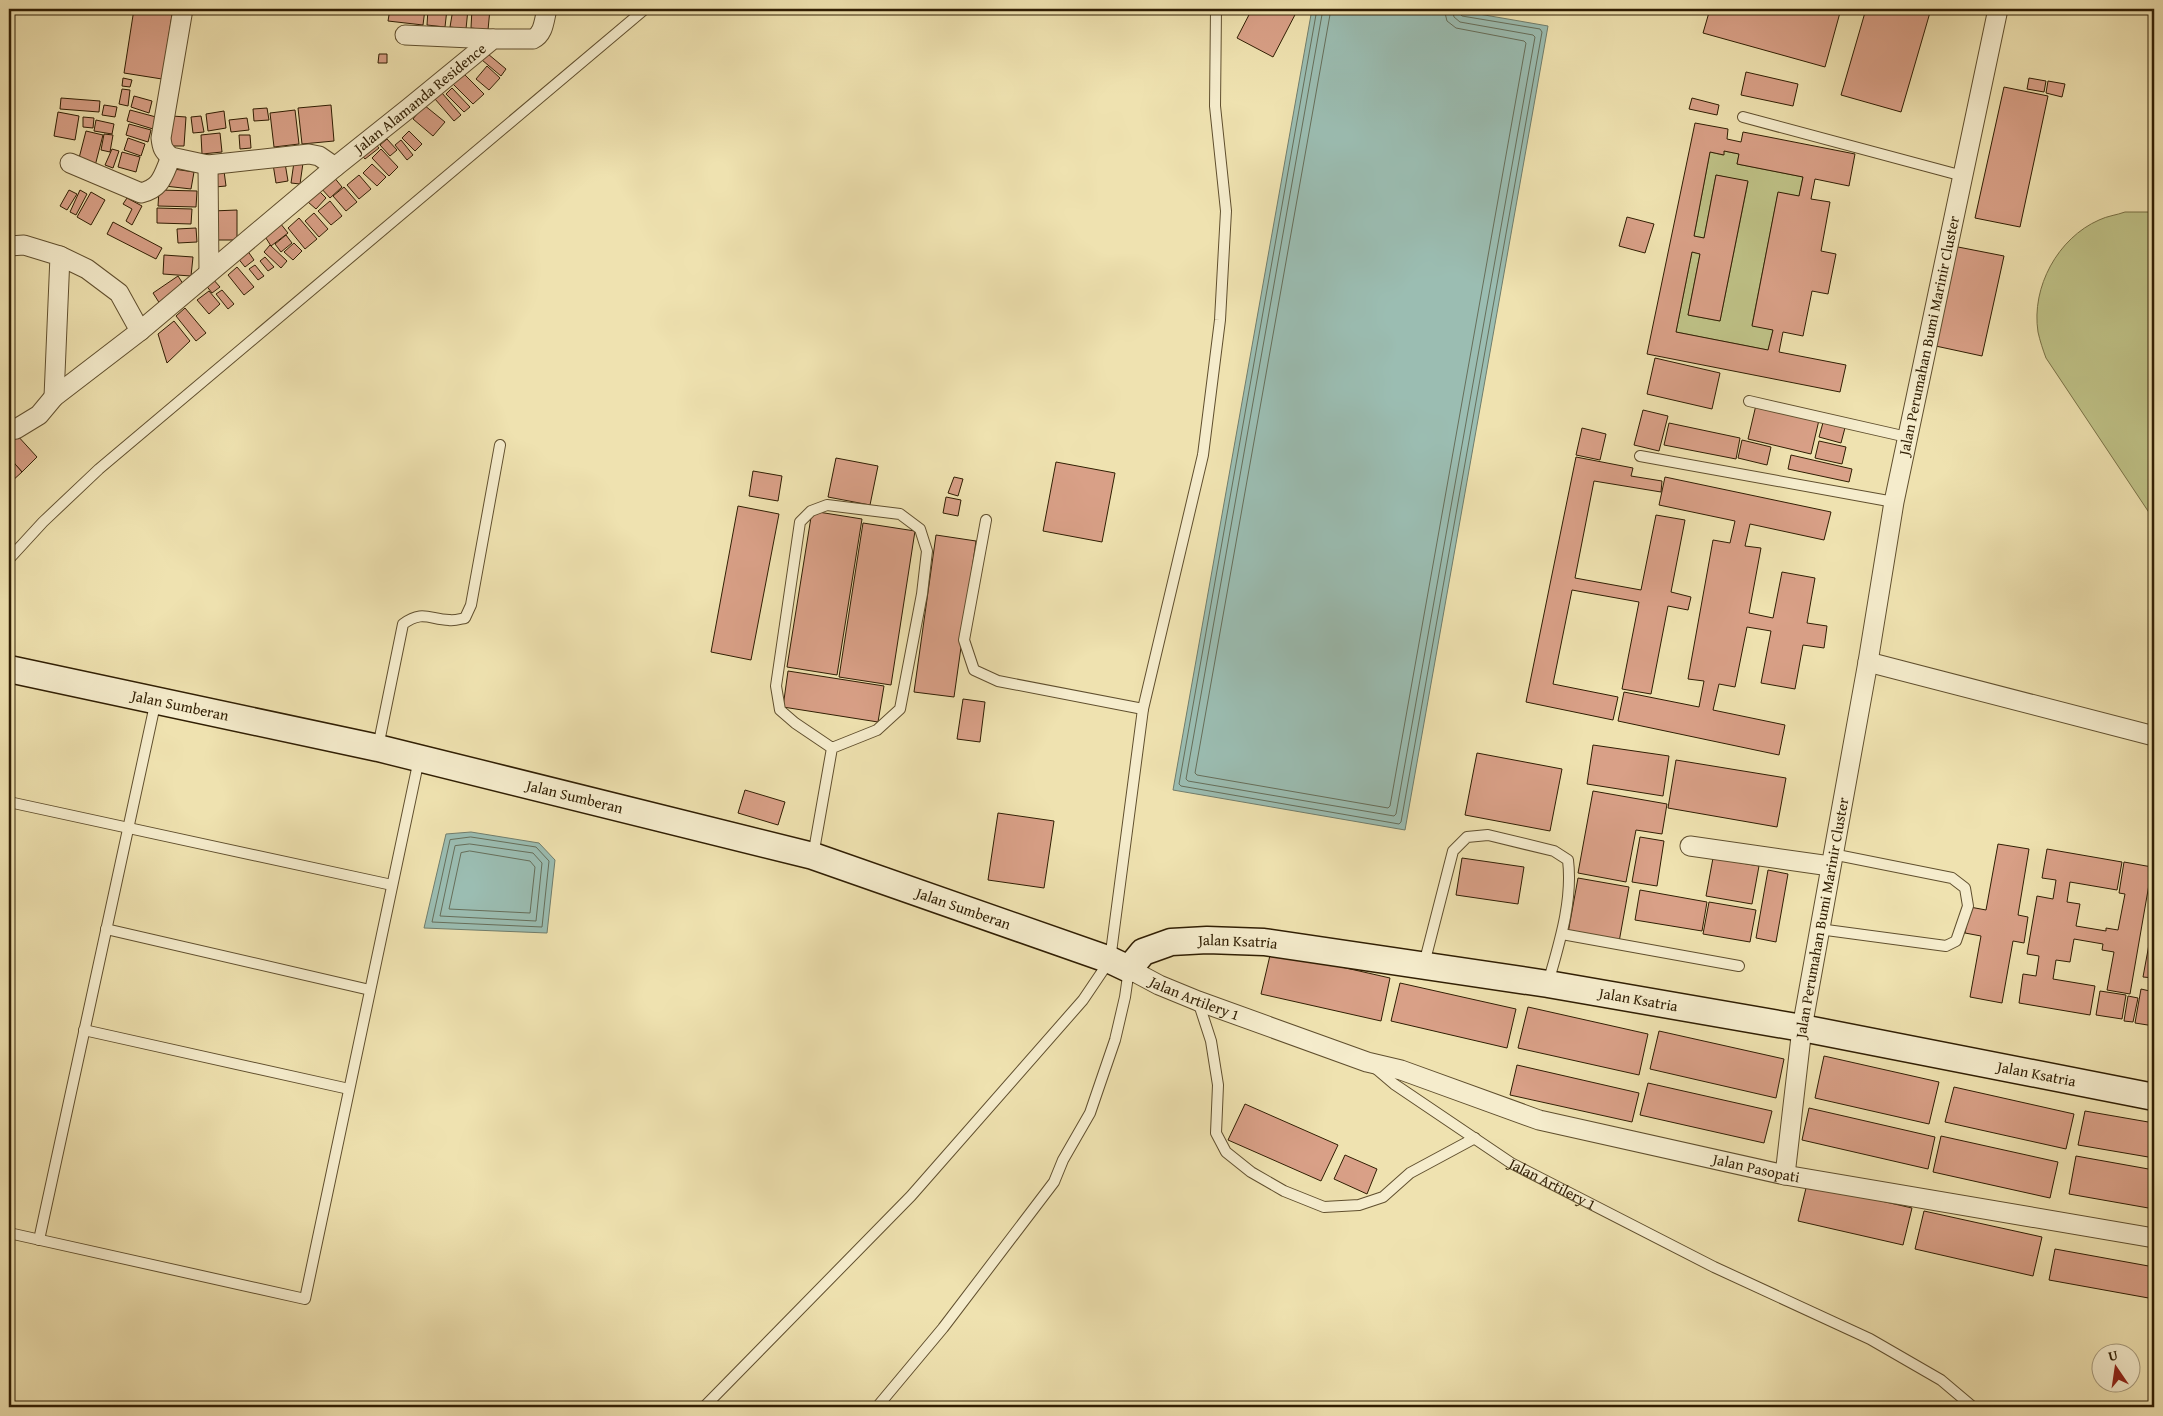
<svg xmlns="http://www.w3.org/2000/svg" width="2163" height="1416" font-family="'Gentium Book Plus',serif">
	<style>
		.green { fill: #bfc287; stroke: #787045 }
		.water { fill: #9bbdb2; stroke: #707d6c }
		.lines { fill: none; stroke-linecap: round; stroke-linejoin: round }
		.shore { stroke: #666e5a; stroke-width: 1 }
		.building { fill: #d9a087; stroke: #301e03; fill-rule: evenodd }
		.lane-casing { stroke: #604f2e; stroke-width: 12 }
		.street-casing { stroke: #604f2e; stroke-width: 21 }
		.secondary-casing { stroke: #301e03; stroke-width: 29 }
		.lane { stroke: #f5eccc; stroke-width: 10 }
		.street { stroke: #f5eccc; stroke-width: 19 }
		.secondary { stroke: #f5eccc; stroke-width: 26 }
		.labels { text-anchor: middle; stroke-width: 4.5; stroke-linejoin: round; paint-order: stroke }
		.street-label { font-size: 15px; fill: #301e03; stroke: #f5eccc }
	</style>
	<rect width="100%" height="100%" fill="#efe2b0"/>
	<filter id="stains"><feTurbulence type="fractalNoise" baseFrequency=".004" numOctaves="4"/><feColorMatrix values="0 0 0 0 .2 0 0 0 0 .09 0 0 0 0 .02 0 0 0 .5 -.17"/></filter>
	<radialGradient id="worn" r=".72"><stop offset=".6" stop-color="#630" stop-opacity="0"/><stop offset="1" stop-color="#630" stop-opacity=".3"/></radialGradient>
	<g class="green">
		<path d="M 1724,151 L 1739,154 L 1737,164 L 1803,177 L 1799,196 L 1778,193 L 1752,325 L 1773,330 L 1768,350 L 1676,332 L 1692,252 L 1700,254 L 1688,315 L 1720,321 L 1748,182 L 1716,175 L 1704,238 L 1694,236 L 1710,152 L 1723,155 Z"/>
		<path d="M 2125,212 L 2154,212 L 2154,520 L 2046,358 C 2043,350 2040,341 2038,332 C 2031,287 2058,238 2099,220 C 2107,216 2117,215 2125,212 Z"/>
	</g>
	<g class="water">
		<path d="M 1312,9 L 1450,9 L 1548,26 L 1405,830 L 1173,790 Z"/>
		<path d="M 471,832 L 539,843 L 555,860 L 547,933 L 424,928 L 446,834 Z"/>
	</g>
	<g class="lines">
		<g class="shore">
			<path d="M 1317,9 L 1179,784 L 1181,786 L 1399,824 L 1401,822 L 1542,32 L 1540,29 L 1462,16 L 1459,13 L 1458,9"/>
			<path d="M 1323,9 L 1186,779 L 1188,781 L 1394,816 L 1396,814 L 1535,37 L 1533,35 L 1460,22 L 1454,17 L 1452,9"/>
			<path d="M 1331,9 L 1195,773 L 1197,775 L 1388,808 L 1390,806 L 1526,43 L 1524,41 L 1456,28 L 1447,21 L 1444,9"/>
			<path d="M 471,837 L 536,847 L 549,861 L 542,927 L 432,922 L 450,840 Z"/>
			<path d="M 470,844 L 533,853 L 542,863 L 536,921 L 440,916 L 455,846 Z"/>
			<path d="M 470,851 L 530,861 L 535,867 L 530,913 L 449,909 L 461,853 Z"/>
		</g>
	</g>
	<g class="building">
		<path d="M 134,9 L 173,9 L 162,79 L 124,73 Z"/>
		<path d="M 390,9 L 425,9 L 423,25 L 388,21 Z"/>
		<path d="M 428,9 L 447,9 L 445,27 L 427,25 Z"/>
		<path d="M 453,9 L 468,9 L 466,29 L 450,27 Z"/>
		<path d="M 472,9 L 490,9 L 488,30 L 471,28 Z"/>
		<path d="M 1252,9 L 1298,9 L 1273,57 L 1237,38 Z"/>
		<path d="M 1710,9 L 1841,9 L 1825,67 L 1703,33 Z"/>
		<path d="M 1866,9 L 1931,9 L 1901,112 L 1841,95 Z"/>
		<path d="M 379,54 L 387,54 L 387,63 L 378,63 Z"/>
		<path d="M 488,54 L 506,69 L 501,76 L 482,60 Z"/>
		<path d="M 487,66 L 500,78 L 489,90 L 476,79 Z"/>
		<path d="M 1746,72 L 1798,84 L 1793,106 L 1741,95 Z"/>
		<path d="M 463,73 L 484,94 L 473,104 L 452,83 Z"/>
		<path d="M 123,78 L 132,80 L 130,87 L 122,86 Z"/>
		<path d="M 2029,78 L 2046,81 L 2044,92 L 2027,89 Z"/>
		<path d="M 2048,81 L 2065,84 L 2062,97 L 2046,93 Z"/>
		<path d="M 2004,87 L 2048,96 L 2020,227 L 1975,218 Z"/>
		<path d="M 452,88 L 470,107 L 464,112 L 446,94 Z"/>
		<path d="M 122,89 L 130,90 L 128,106 L 119,104 Z"/>
		<path d="M 442,93 L 461,115 L 454,121 L 435,99 Z"/>
		<path d="M 134,96 L 152,101 L 149,113 L 131,107 Z"/>
		<path d="M 61,98 L 100,101 L 99,112 L 60,109 Z"/>
		<path d="M 1692,98 L 1719,105 L 1717,115 L 1689,109 Z"/>
		<path d="M 104,105 L 117,107 L 115,117 L 102,115 Z"/>
		<path d="M 331,105 L 334,141 L 302,144 L 298,108 Z"/>
		<path d="M 424,105 L 445,122 L 433,136 L 413,119 Z"/>
		<path d="M 267,108 L 269,120 L 254,121 L 253,109 Z"/>
		<path d="M 130,110 L 156,117 L 153,129 L 127,121 Z"/>
		<path d="M 295,110 L 299,144 L 274,147 L 270,113 Z"/>
		<path d="M 224,111 L 226,128 L 208,131 L 206,114 Z"/>
		<path d="M 58,112 L 79,116 L 75,140 L 54,136 Z"/>
		<path d="M 172,116 L 186,117 L 184,146 L 170,146 Z"/>
		<path d="M 201,116 L 204,132 L 193,133 L 191,117 Z"/>
		<path d="M 83,117 L 94,118 L 93,128 L 83,127 Z"/>
		<path d="M 247,118 L 249,130 L 231,132 L 229,120 Z"/>
		<path d="M 96,120 L 114,124 L 112,134 L 94,131 Z"/>
		<path d="M 1695,123 L 1728,129 L 1727,139 L 1741,142 L 1743,132 L 1855,154 L 1849,186 L 1815,179 L 1811,199 L 1830,202 L 1821,251 L 1836,254 L 1828,294 L 1812,291 L 1803,336 L 1783,332 L 1779,352 L 1846,365 L 1840,392 L 1647,354 ZM 1724,151 L 1739,154 L 1737,164 L 1803,177 L 1799,196 L 1778,192 L 1752,326 L 1773,330 L 1768,350 L 1676,332 L 1692,252 L 1700,254 L 1688,315 L 1720,321 L 1748,181 L 1716,175 L 1704,238 L 1694,236 L 1710,152 L 1724,155 Z"/>
		<path d="M 129,124 L 151,130 L 148,142 L 126,135 Z"/>
		<path d="M 86,131 L 103,135 L 95,166 L 78,162 Z"/>
		<path d="M 409,131 L 422,144 L 415,151 L 402,138 Z"/>
		<path d="M 220,133 L 222,152 L 202,154 L 201,135 Z"/>
		<path d="M 104,134 L 113,135 L 110,152 L 101,150 Z"/>
		<path d="M 239,135 L 250,135 L 251,148 L 240,149 Z"/>
		<path d="M 128,138 L 145,144 L 141,156 L 124,150 Z"/>
		<path d="M 387,139 L 397,150 L 390,156 L 380,145 Z"/>
		<path d="M 372,140 L 379,148 L 365,159 L 358,151 Z"/>
		<path d="M 401,140 L 413,155 L 407,160 L 395,145 Z"/>
		<path d="M 112,149 L 119,151 L 113,168 L 105,165 Z"/>
		<path d="M 381,149 L 398,167 L 389,176 L 372,158 Z"/>
		<path d="M 122,152 L 140,157 L 136,172 L 118,167 Z"/>
		<path d="M 294,162 L 303,163 L 300,184 L 291,183 Z"/>
		<path d="M 285,163 L 288,181 L 276,183 L 273,164 Z"/>
		<path d="M 372,164 L 386,177 L 377,186 L 363,173 Z"/>
		<path d="M 167,168 L 194,172 L 191,189 L 165,186 Z"/>
		<path d="M 224,171 L 226,186 L 215,187 L 213,172 Z"/>
		<path d="M 359,175 L 371,189 L 359,199 L 347,185 Z"/>
		<path d="M 333,176 L 342,187 L 330,198 L 320,187 Z"/>
		<path d="M 344,187 L 357,202 L 346,211 L 333,196 Z"/>
		<path d="M 69,190 L 77,194 L 67,210 L 60,206 Z"/>
		<path d="M 80,190 L 87,194 L 76,215 L 70,212 Z"/>
		<path d="M 159,190 L 197,191 L 196,207 L 158,206 Z"/>
		<path d="M 318,190 L 326,198 L 316,209 L 308,202 Z"/>
		<path d="M 91,192 L 105,200 L 91,225 L 77,217 Z"/>
		<path d="M 127,198 L 142,206 L 132,225 L 126,221 L 132,209 L 123,204 Z"/>
		<path d="M 330,201 L 342,216 L 331,225 L 318,211 Z"/>
		<path d="M 157,208 L 192,209 L 191,224 L 157,223 Z"/>
		<path d="M 237,210 L 237,240 L 213,240 L 212,211 Z"/>
		<path d="M 314,213 L 328,229 L 319,237 L 305,221 Z"/>
		<path d="M 1627,217 L 1654,224 L 1645,253 L 1619,246 Z"/>
		<path d="M 299,218 L 317,239 L 305,249 L 288,228 Z"/>
		<path d="M 113,222 L 162,248 L 156,259 L 107,234 Z"/>
		<path d="M 280,223 L 288,233 L 271,246 L 264,235 Z"/>
		<path d="M 196,228 L 197,242 L 178,243 L 177,229 Z"/>
		<path d="M 286,235 L 292,243 L 281,252 L 275,244 Z"/>
		<path d="M 294,243 L 302,251 L 293,260 L 284,252 Z"/>
		<path d="M 270,245 L 287,261 L 281,268 L 264,252 Z"/>
		<path d="M 1953,246 L 2004,256 L 1982,356 L 1931,345 Z"/>
		<path d="M 247,250 L 254,260 L 245,267 L 237,257 Z"/>
		<path d="M 164,255 L 193,257 L 191,276 L 163,274 Z"/>
		<path d="M 265,257 L 274,267 L 268,271 L 260,261 Z"/>
		<path d="M 255,265 L 264,276 L 258,280 L 249,269 Z"/>
		<path d="M 237,267 L 254,287 L 244,295 L 228,275 Z"/>
		<path d="M 178,276 L 185,287 L 160,304 L 153,293 Z"/>
		<path d="M 212,278 L 220,287 L 212,293 L 205,284 Z"/>
		<path d="M 222,290 L 234,304 L 228,309 L 216,294 Z"/>
		<path d="M 209,291 L 220,304 L 209,314 L 197,300 Z"/>
		<path d="M 185,308 L 206,333 L 196,341 L 176,316 Z"/>
		<path d="M 174,321 L 190,341 L 167,363 L 158,334 Z"/>
		<path d="M 1655,358 L 1720,373 L 1712,409 L 1647,394 Z"/>
		<path d="M 1756,405 L 1819,420 L 1811,454 L 1748,439 Z"/>
		<path d="M 1643,410 L 1668,416 L 1659,451 L 1634,445 Z"/>
		<path d="M 1824,419 L 1846,424 L 1841,443 L 1819,437 Z"/>
		<path d="M 1669,423 L 1740,438 L 1736,459 L 1664,445 Z"/>
		<path d="M 1582,428 L 1606,434 L 1600,460 L 1576,455 Z"/>
		<path d="M 16,434 L 37,457 L 22,472 L 9,457 L 9,440 Z"/>
		<path d="M 1742,440 L 1771,447 L 1767,465 L 1738,458 Z"/>
		<path d="M 1819,441 L 1846,447 L 1842,464 L 1815,458 Z"/>
		<path d="M 1791,455 L 1852,469 L 1849,482 L 1788,469 Z"/>
		<path d="M 9,457 L 22,472 L 11,482 L 9,479 Z"/>
		<path d="M 1576,457 L 1633,468 L 1631,476 L 1662,481 L 1661,492 L 1594,481 L 1575,578 L 1641,590 L 1656,515 L 1685,520 L 1671,592 L 1691,597 L 1688,610 L 1668,606 L 1651,694 L 1622,689 L 1639,602 L 1572,590 L 1553,684 L 1618,697 L 1613,720 L 1526,702 Z"/>
		<path d="M 836,458 L 878,466 L 870,505 L 828,497 Z"/>
		<path d="M 1056,462 L 1115,473 L 1102,542 L 1043,531 Z"/>
		<path d="M 753,471 L 782,476 L 778,501 L 749,496 Z"/>
		<path d="M 954,477 L 963,479 L 958,496 L 948,493 Z"/>
		<path d="M 1665,477 L 1831,512 L 1824,540 L 1750,524 L 1745,546 L 1761,548 L 1749,613 L 1773,618 L 1782,572 L 1815,578 L 1807,623 L 1827,626 L 1824,648 L 1803,645 L 1795,689 L 1761,683 L 1771,631 L 1747,627 L 1735,687 L 1719,684 L 1713,710 L 1785,725 L 1779,755 L 1618,721 L 1624,692 L 1699,707 L 1704,681 L 1688,679 L 1713,540 L 1730,543 L 1735,521 L 1659,505 Z"/>
		<path d="M 946,497 L 961,500 L 958,516 L 943,513 Z"/>
		<path d="M 738,506 L 779,514 L 751,660 L 711,652 Z"/>
		<path d="M 812,511 L 862,519 L 837,675 L 787,667 Z"/>
		<path d="M 863,523 L 915,531 L 891,685 L 839,677 Z"/>
		<path d="M 936,535 L 976,541 L 954,697 L 914,692 Z"/>
		<path d="M 788,671 L 884,686 L 878,722 L 783,707 Z"/>
		<path d="M 963,699 L 985,702 L 980,742 L 957,739 Z"/>
		<path d="M 1593,745 L 1669,756 L 1663,796 L 1587,784 Z"/>
		<path d="M 1477,753 L 1562,769 L 1550,831 L 1465,815 Z"/>
		<path d="M 1676,760 L 1786,778 L 1777,827 L 1668,808 Z"/>
		<path d="M 745,790 L 785,802 L 778,825 L 738,813 Z"/>
		<path d="M 1593,791 L 1667,804 L 1662,834 L 1636,830 L 1626,882 L 1578,873 Z"/>
		<path d="M 998,813 L 1054,821 L 1044,888 L 988,880 Z"/>
		<path d="M 1640,837 L 1664,841 L 1657,886 L 1632,882 Z"/>
		<path d="M 1998,844 L 2029,849 L 2018,915 L 2028,917 L 2024,943 L 2013,941 L 2002,1003 L 1970,997 L 1981,936 L 1965,933 L 1970,907 L 1986,910 Z"/>
		<path d="M 2047,849 L 2122,862 L 2117,890 L 2070,882 L 2067,902 L 2080,904 L 2076,926 L 2106,931 L 2106,928 L 2118,930 L 2125,894 L 2119,893 L 2124,862 L 2152,867 L 2130,994 L 2107,990 L 2114,952 L 2102,950 L 2103,944 L 2074,939 L 2070,962 L 2056,960 L 2053,979 L 2095,986 L 2090,1015 L 2019,1003 L 2023,974 L 2036,976 L 2039,956 L 2027,954 L 2037,896 L 2053,899 L 2056,880 L 2042,878 Z"/>
		<path d="M 1462,858 L 1524,867 L 1518,904 L 1456,895 Z"/>
		<path d="M 1713,858 L 1759,866 L 1752,904 L 1706,896 Z"/>
		<path d="M 1768,870 L 1788,874 L 1776,942 L 1756,938 Z"/>
		<path d="M 1578,878 L 1629,887 L 1619,942 L 1568,933 Z"/>
		<path d="M 1640,890 L 1707,902 L 1702,931 L 1635,920 Z"/>
		<path d="M 1709,902 L 1756,910 L 1750,942 L 1703,934 Z"/>
		<path d="M 2154,917 L 2154,978 L 2143,977 Z"/>
		<path d="M 1271,951 L 1390,978 L 1381,1021 L 1261,994 Z"/>
		<path d="M 1400,983 L 1516,1009 L 1507,1048 L 1391,1021 Z"/>
		<path d="M 2141,989 L 2154,992 L 2154,1026 L 2135,1023 Z"/>
		<path d="M 2100,991 L 2126,995 L 2122,1019 L 2096,1015 Z"/>
		<path d="M 2128,996 L 2138,998 L 2133,1022 L 2124,1021 Z"/>
		<path d="M 1528,1007 L 1648,1034 L 1639,1075 L 1518,1048 Z"/>
		<path d="M 1659,1031 L 1784,1059 L 1776,1098 L 1650,1069 Z"/>
		<path d="M 1824,1056 L 1939,1082 L 1929,1124 L 1815,1098 Z"/>
		<path d="M 1517,1065 L 1639,1093 L 1632,1122 L 1510,1095 Z"/>
		<path d="M 1648,1083 L 1772,1111 L 1764,1143 L 1640,1115 Z"/>
		<path d="M 1954,1087 L 2074,1114 L 2066,1149 L 1945,1122 Z"/>
		<path d="M 1245,1104 L 1338,1145 L 1321,1181 L 1228,1140 Z"/>
		<path d="M 1809,1108 L 1935,1137 L 1928,1169 L 1802,1140 Z"/>
		<path d="M 2085,1111 L 2154,1123 L 2154,1158 L 2078,1145 Z"/>
		<path d="M 1941,1136 L 2058,1162 L 2050,1198 L 1933,1172 Z"/>
		<path d="M 1345,1155 L 1377,1169 L 1367,1194 L 1334,1179 Z"/>
		<path d="M 2076,1156 L 2154,1170 L 2154,1209 L 2069,1194 Z"/>
		<path d="M 1807,1184 L 1912,1208 L 1903,1245 L 1798,1221 Z"/>
		<path d="M 1924,1211 L 2042,1237 L 2033,1276 L 1915,1249 Z"/>
		<path d="M 2055,1249 L 2154,1267 L 2154,1299 L 2049,1280 Z"/>
	</g>
	<g class="lines">
		<defs>
			<g id="lane">
				<path d="M 1743,117 L 1963,176"/>
				<path d="M 1749,401 L 1907,437"/>
				<path d="M 1640,456 L 1894,502"/>
				<path d="M 986,520 L 964,640 L 974,670 L 998,681 L 1143,709"/>
				<path d="M 9,559 L 43,522 L 99,469 L 645,9"/>
				<path d="M 378,747 L 403,624 C 422,610 429,619 449,620 C 454,621 460,619 465,618 L 471,605 L 500,445"/>
				<path d="M 9,802 L 392,885"/>
				<path d="M 813,856 L 832,748 L 795,723 L 780,710 L 776,686 L 800,522 L 811,511 L 827,505 L 900,514 L 920,529 L 927,551 L 922,594 L 900,709 L 877,730 L 832,748"/>
				<path d="M 106,929 L 370,990"/>
				<path d="M 1819,929 L 1946,946 L 1956,941 L 1968,906 L 1965,888 L 1952,878 L 1832,854"/>
				<path d="M 1562,934 L 1739,966"/>
				<path d="M 1424,964 L 1453,851 L 1467,837 L 1488,835 L 1554,851 L 1568,860 C 1573,901 1559,944 1548,983"/>
				<path d="M 1198,1001 L 1211,1041 L 1218,1085 L 1216,1133 L 1226,1152 L 1251,1172 L 1284,1191 L 1324,1207 L 1359,1205 L 1383,1197 L 1410,1173 L 1475,1138"/>
				<path d="M 84,1030 L 349,1089"/>
				<path id="s1" d="M 1374,1067 L 1394,1084 L 1511,1163 L 1714,1267 L 1870,1339 L 1941,1380 L 1973,1407"/>
				<path d="M 9,1233 L 305,1299 L 419,759"/>
				<path d="M 39,1240 L 156,700"/>
				<path d="M 704,1407 L 911,1196 L 1083,1000 L 1110,960 L 1143,709 L 1203,455 L 1220,320 L 1226,211 L 1215,106 L 1216,9"/>
				<path d="M 877,1407 L 943,1328 L 1054,1182 L 1063,1160 L 1090,1113 L 1115,1040 L 1125,997 L 1129,969"/>
			</g>
			<g id="street">
				<path d="M 183,9 L 161,138 C 162,147 163,151 171,157 L 208,165 L 309,154 L 319,156 L 335,167"/>
				<path d="M 405,35 L 493,39"/>
				<path d="M 70,163 L 141,193 C 162,188 163,175 171,157"/>
				<path d="M 208,165 L 209,272"/>
				<path d="M 9,246 L 24,245 L 60,256 L 54,397"/>
				<path d="M 60,256 L 87,269 L 119,293 L 140,331"/>
				<path id="s2" d="M 9,430 L 16,429 L 39,415 L 54,397 L 140,331 L 335,167 L 409,108 L 493,39 L 533,39 C 544,34 544,20 547,9"/>
				<path d="M 1868,662 L 2154,736"/>
				<path d="M 1690,846 L 1830,866"/>
				<path id="s3" d="M 1129,969 L 1159,985 L 1198,1001 L 1367,1062 L 1401,1070 L 1539,1120 L 1785,1175 L 2154,1238"/>
				<path id="s4" d="M 1785,1175 L 1802,1028 L 1868,662 L 1894,502 L 1998,9"/>
			</g>
			<g id="secondary">
				<path id="s5" d="M 9,669 L 378,748 L 813,856 L 1110,960 L 1129,969 L 1143,952 L 1171,942 L 1207,940 L 1264,942 L 1548,984 L 1802,1028 L 2154,1097"/>
			</g>
		</defs>
		<use href="#lane" class="lane-casing"/>
		<use href="#street" class="street-casing"/>
		<use href="#secondary" class="secondary-casing"/>
		<use href="#lane" class="lane"/>
		<use href="#street" class="street"/>
		<use href="#secondary" class="secondary"/>
	</g>
	<g class="labels">
		<g class="street-label">
			<text dy="5" stroke="none"><textPath href="#s2" startOffset="530">Jalan Alamanda Residence</textPath></text>
			<text dy="5" stroke="none"><textPath href="#s4" startOffset="852">Jalan Perumahan Bumi Marinir Cluster</textPath></text>
			<text dy="5" stroke="none"><textPath href="#s5" startOffset="175">Jalan Sumberan</textPath></text>
			<text dy="5" stroke="none"><textPath href="#s5" startOffset="580">Jalan Sumberan</textPath></text>
			<text dy="5" stroke="none"><textPath href="#s5" startOffset="985">Jalan Sumberan</textPath></text>
			<text dy="5" stroke="none"><textPath href="#s4" startOffset="260">Jalan Perumahan Bumi Marinir Cluster</textPath></text>
			<text dy="5" stroke="none"><textPath href="#s5" startOffset="1280">Jalan Ksatria</textPath></text>
			<text dy="5" stroke="none"><textPath href="#s3" startOffset="72">Jalan Artilery 1</textPath></text>
			<text dy="5" stroke="none"><textPath href="#s5" startOffset="1685">Jalan Ksatria</textPath></text>
			<text dy="5" stroke="none"><textPath href="#s5" startOffset="2090">Jalan Ksatria</textPath></text>
			<text dy="5" stroke="none"><textPath href="#s3" startOffset="660">Jalan Pasopati</textPath></text>
			<text dy="5" stroke="none"><textPath href="#s1" startOffset="214">Jalan Artilery 1</textPath></text>
		</g>
	</g>
	<rect width="2163" height="1416" fill="none" stroke="#efe2b0" stroke-width="30"/>
	<rect x="10" y="10" width="2143" height="1396" fill="none" stroke="#301e03" stroke-width="2.5"/>
	<rect x="15" y="15" width="2133" height="1386" fill="none" stroke="#301e03"/>
	<g transform="translate(2116 1368) rotate(347)"><circle r="24" fill="#f5eccc" stroke="#a69a7c"/>
	<path d="M0-4L9 19L0 12L-9 19Z" fill="#8f2418"/>
	<text y="-8" font-size="14" font-weight="bold" text-anchor="middle" fill="#301e03">U</text>
	</g>
	<rect width="100%" height="100%" filter="url(#stains)"/>
	<rect width="100%" height="100%" fill="url(#worn)"/>
</svg>
